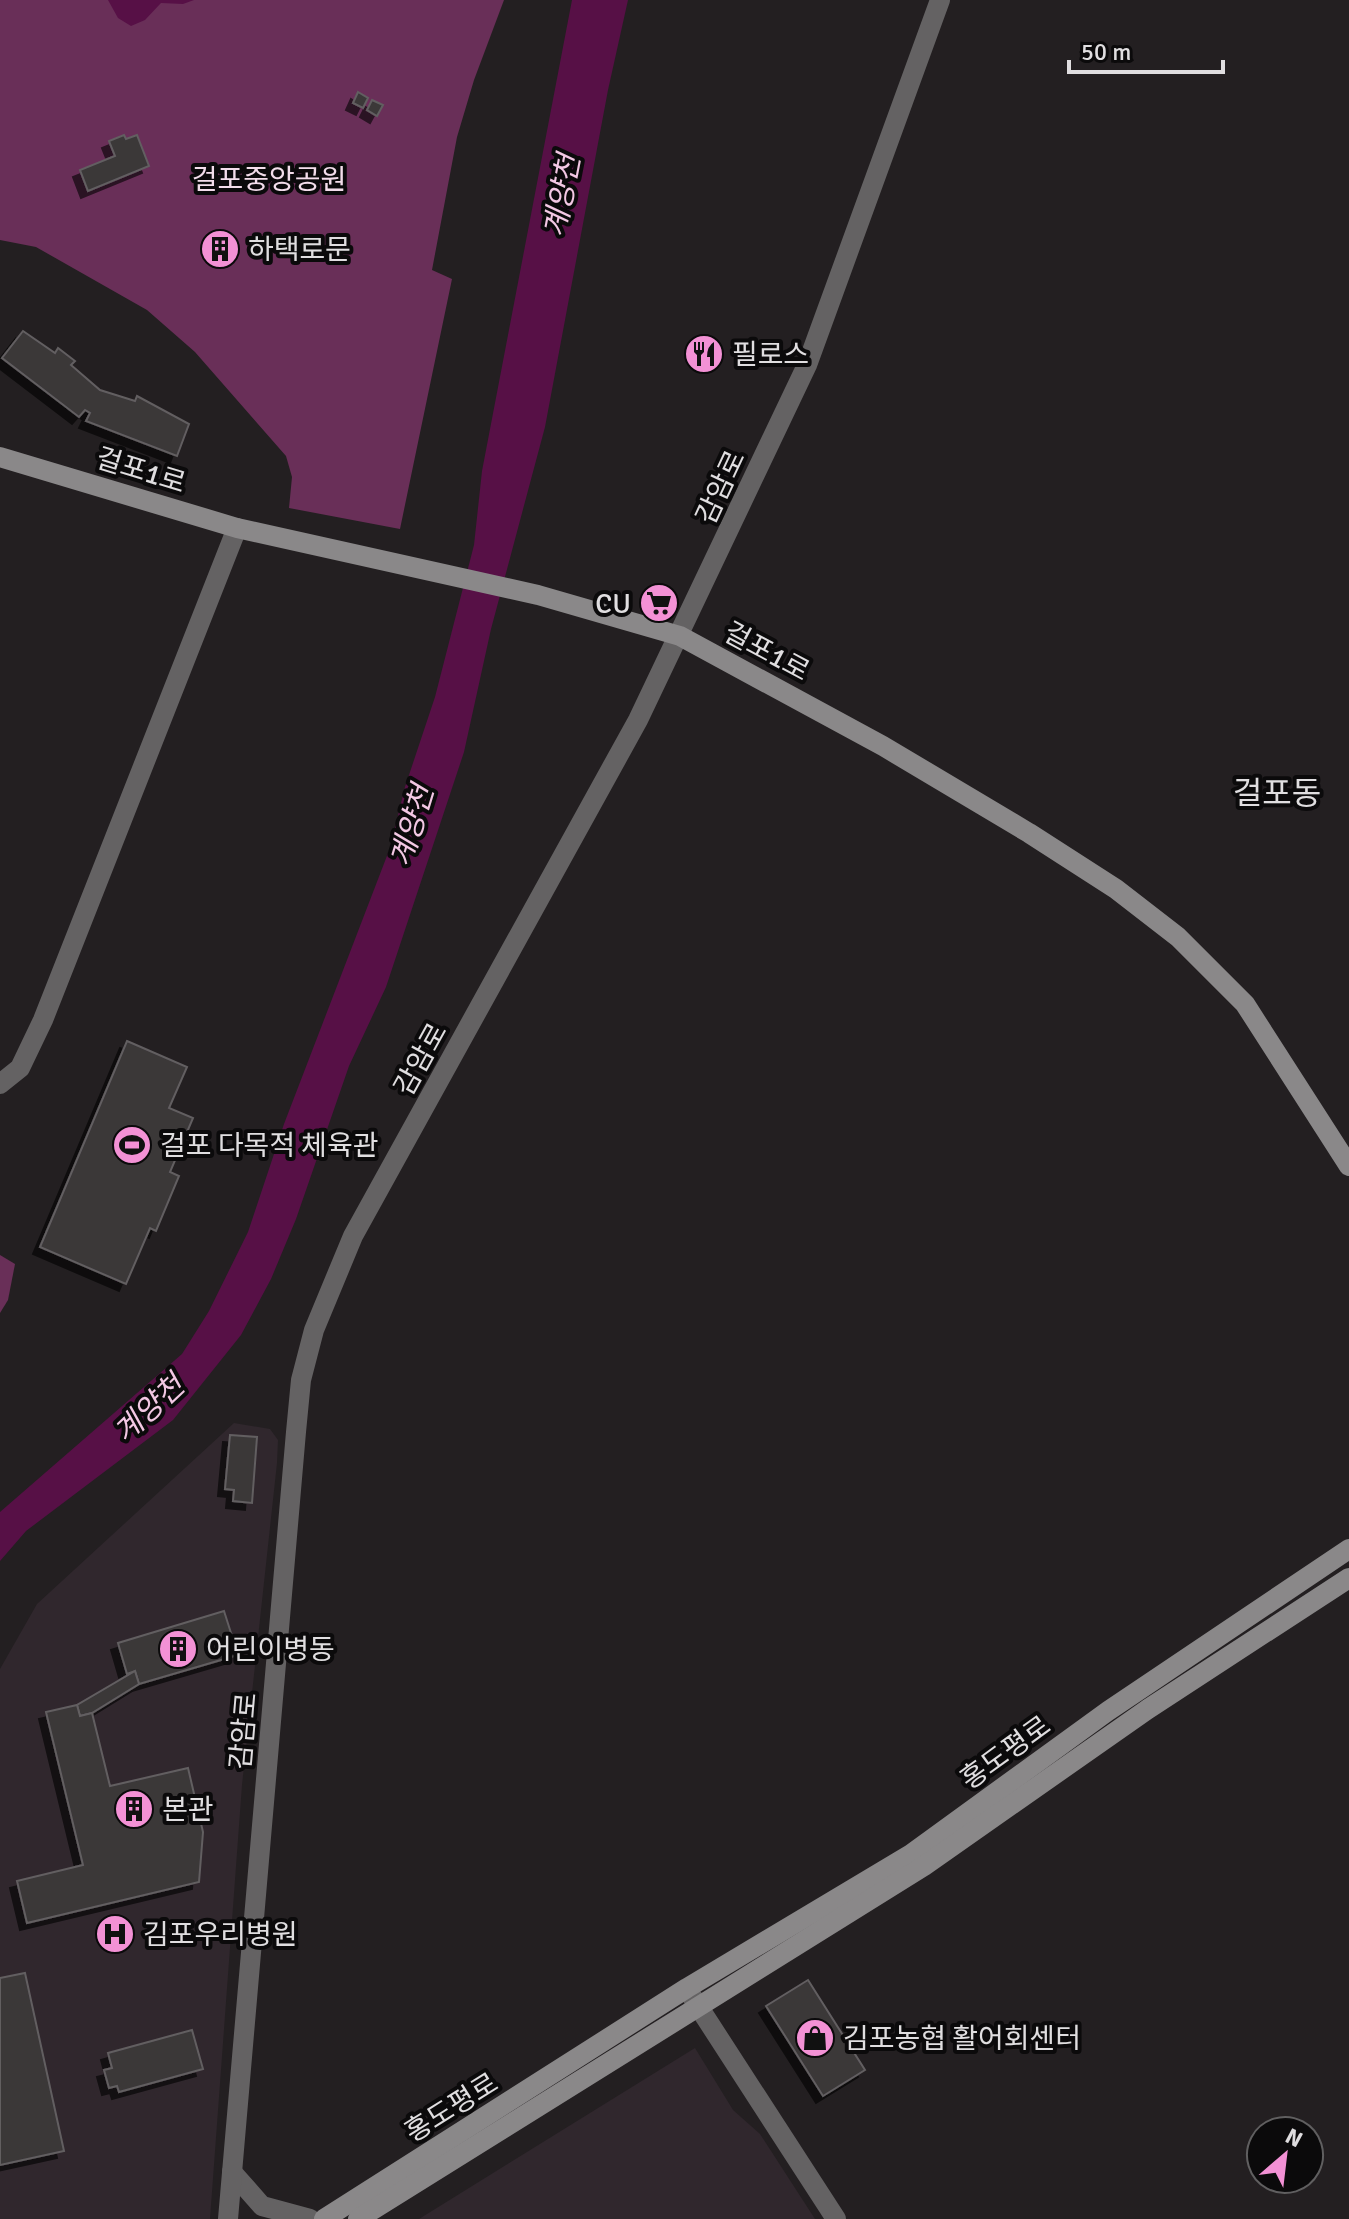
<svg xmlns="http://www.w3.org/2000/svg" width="1349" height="2219" font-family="Signika,'Noto Sans KR',sans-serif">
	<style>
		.built { fill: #30272d }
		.green { fill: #692f58 }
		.water { fill: #571046 }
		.building { fill: #3a3739; stroke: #625e61; stroke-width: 2; filter: url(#shadow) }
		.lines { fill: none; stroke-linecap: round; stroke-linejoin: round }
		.street { stroke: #646263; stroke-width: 20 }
		.secondary { stroke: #8a8889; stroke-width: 20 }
		.labels { text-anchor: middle; stroke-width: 8; stroke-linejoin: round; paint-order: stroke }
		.park-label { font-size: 28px; fill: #f3ddeb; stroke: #0b0a0b }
		.poi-label { font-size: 28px; fill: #e0dee0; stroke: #0b0a0b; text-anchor: start }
		.street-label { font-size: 28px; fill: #e0dee0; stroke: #0b0a0b }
		.water-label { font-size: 30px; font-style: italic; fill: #f3c8e4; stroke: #0b0a0b }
		.quarter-label { font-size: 32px; fill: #e0dee0; stroke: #0b0a0b }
	</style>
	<defs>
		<filter id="shadow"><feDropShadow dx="-7" dy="7" stdDeviation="0" flood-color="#0009"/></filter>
	</defs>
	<rect width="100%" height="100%" fill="#231f21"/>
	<g class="built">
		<path d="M 234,1423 L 270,1429 L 278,1440 L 277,1463 L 242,1785 L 210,2219 L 0,2219 L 0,1669 L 37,1604 Z"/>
		<path d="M 695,2048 L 733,2110 L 760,2134 L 815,2219 L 419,2219 Z"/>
	</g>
	<g class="green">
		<path d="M 0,0 L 504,0 L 474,80 L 457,137 L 432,270 L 452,279 L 400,529 L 289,508 L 292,477 L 286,456 L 195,352 L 147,310 L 36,247 L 0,240 Z"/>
		<path d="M 0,1255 L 15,1264 L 8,1300 L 0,1313 Z"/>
	</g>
	<g class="water">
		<path d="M 108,0 L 194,0 L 183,4 L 161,3 L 145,20 L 131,26 L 118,18 Z"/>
		<path d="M 572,0 L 628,0 L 608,90 L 545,427 L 491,629 L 464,752 L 386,987 L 349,1066 L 296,1219 L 271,1279 L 241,1335 L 173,1420 L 26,1531 L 0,1561 L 0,1512 L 182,1354 L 209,1311 L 248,1232 L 284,1124 L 390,848 L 405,787 L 435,697 L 474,545 L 482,471 Z"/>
	</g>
	<g class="building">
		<path d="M 358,92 L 368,98 L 363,108 L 353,103 Z"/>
		<path d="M 372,100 L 383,105 L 377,116 L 367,110 Z"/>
		<path d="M 124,135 L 126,139 L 137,135 L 149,166 L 88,191 L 80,170 L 115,156 L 109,141 Z"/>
		<path d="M 23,331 L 55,353 L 58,348 L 75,361 L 71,365 L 100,390 L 135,401 L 137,396 L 189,424 L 177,456 L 86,421 L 90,413 L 85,410 L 79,417 L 2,358 Z"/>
		<path d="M 127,1041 L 187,1067 L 169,1108 L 193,1118 L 170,1172 L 179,1176 L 156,1231 L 150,1228 L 126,1284 L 40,1247 Z"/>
		<path d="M 230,1435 L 257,1437 L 252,1503 L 233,1501 L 234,1490 L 225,1489 Z"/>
		<path d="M 224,1611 L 238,1655 L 139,1684 L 135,1671 L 127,1674 L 118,1643 Z"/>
		<path d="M 135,1671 L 139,1684 L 92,1713 L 80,1716 L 77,1705 Z"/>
		<path d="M 77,1705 L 80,1716 L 92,1713 L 110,1786 L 188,1768 L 203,1832 L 199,1882 L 27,1923 L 17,1881 L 83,1865 L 46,1712 Z"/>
		<path d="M 25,1973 L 64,2151 L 0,2165 L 0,1978 Z"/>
		<path d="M 808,1980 L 865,2070 L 823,2096 L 766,2006 Z"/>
		<path d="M 192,2030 L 203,2069 L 119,2092 L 117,2086 L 109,2088 L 104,2070 L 112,2068 L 108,2053 Z"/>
	</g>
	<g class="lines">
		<g class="street">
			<path d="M 0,1084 L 20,1068 L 43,1020 L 237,528"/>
			<path d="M 689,1992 L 836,2219"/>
			<path d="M 232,2172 L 262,2206 L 310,2219"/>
			<path d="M 228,2219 L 296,1432 L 301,1380 L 314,1330 L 353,1236 L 638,720 L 807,365 L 940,0"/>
		</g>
		<g class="secondary">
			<path d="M 0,457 L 237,528 L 538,595 L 680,636 L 883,746 L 1029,833 L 1116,889 L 1178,937 L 1245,1004 L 1349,1166"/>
			<path d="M 324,2219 L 687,1988 L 911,1854 L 1108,1711 L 1349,1549"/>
			<path d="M 358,2219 L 924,1866 L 1148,1709 L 1349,1578"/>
		</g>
	</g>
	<defs>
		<symbol id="building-disc" viewBox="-11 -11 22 22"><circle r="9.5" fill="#f391d5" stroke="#0b0a0b"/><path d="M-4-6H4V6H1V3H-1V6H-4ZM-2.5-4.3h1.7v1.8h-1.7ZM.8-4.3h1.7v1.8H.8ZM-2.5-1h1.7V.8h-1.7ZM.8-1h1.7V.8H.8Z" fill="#111"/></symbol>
		<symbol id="restaurant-disc" viewBox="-11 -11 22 22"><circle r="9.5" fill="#f391d5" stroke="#0b0a0b"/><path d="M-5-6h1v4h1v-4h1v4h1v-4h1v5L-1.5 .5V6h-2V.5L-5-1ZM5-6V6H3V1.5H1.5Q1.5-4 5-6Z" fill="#111"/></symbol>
		<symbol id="supermarket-disc" viewBox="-11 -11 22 22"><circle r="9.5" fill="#f391d5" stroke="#0b0a0b"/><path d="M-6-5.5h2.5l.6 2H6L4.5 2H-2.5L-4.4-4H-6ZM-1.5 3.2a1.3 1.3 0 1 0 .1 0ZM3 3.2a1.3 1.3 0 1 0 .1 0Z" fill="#111"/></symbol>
		<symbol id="stadium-disc" viewBox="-11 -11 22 22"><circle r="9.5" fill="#f391d5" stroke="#0b0a0b"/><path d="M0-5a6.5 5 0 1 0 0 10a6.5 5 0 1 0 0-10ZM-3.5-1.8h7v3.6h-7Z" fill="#111"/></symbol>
		<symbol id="hospital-disc" viewBox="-11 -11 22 22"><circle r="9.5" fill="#f391d5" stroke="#0b0a0b"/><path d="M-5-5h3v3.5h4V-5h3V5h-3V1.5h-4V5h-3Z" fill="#111"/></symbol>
		<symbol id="shop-disc" viewBox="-11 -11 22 22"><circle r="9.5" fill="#f391d5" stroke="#0b0a0b"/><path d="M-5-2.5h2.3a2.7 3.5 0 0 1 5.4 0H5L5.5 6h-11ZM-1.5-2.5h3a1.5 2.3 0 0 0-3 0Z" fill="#111"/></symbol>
	</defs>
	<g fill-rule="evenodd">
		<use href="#building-disc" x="198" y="227" width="44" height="44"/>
		<use href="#restaurant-disc" x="682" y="332" width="44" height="44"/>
		<use href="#supermarket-disc" x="637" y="581" width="44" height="44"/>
		<use href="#stadium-disc" x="110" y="1123" width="44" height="44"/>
		<use href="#building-disc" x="156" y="1627" width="44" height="44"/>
		<use href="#building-disc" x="112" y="1787" width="44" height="44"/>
		<use href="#hospital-disc" x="93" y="1912" width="44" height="44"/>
		<use href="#shop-disc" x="793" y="2016" width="44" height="44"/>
	</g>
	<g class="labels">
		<g class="park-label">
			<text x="269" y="189">걸포중앙공원</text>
		</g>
		<g class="poi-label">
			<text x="248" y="259">하택로문</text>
			<text x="732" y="364">필로스</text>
			<text x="631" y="613" text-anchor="end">CU</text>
			<text x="160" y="1155">걸포 다목적 체육관</text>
			<text x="206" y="1659">어린이병동</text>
			<text x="162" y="1819">본관</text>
			<text x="143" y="1944">김포우리병원</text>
			<text x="843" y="2048">김포농협 활어회센터</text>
		</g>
		<g class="street-label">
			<text transform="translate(141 470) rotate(17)" y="10">걸포1로</text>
			<text transform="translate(720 487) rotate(-65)" y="10">감암로</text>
			<text transform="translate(767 651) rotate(28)" y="10">걸포1로</text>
			<text transform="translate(420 1059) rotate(-61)" y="10">감암로</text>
			<text transform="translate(243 1731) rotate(-85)" y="10">감암로</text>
			<text transform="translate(1005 1752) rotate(-36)" y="10">홍도평로</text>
			<text transform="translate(451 2107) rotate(-32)" y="10">홍도평로</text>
		</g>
		<g class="water-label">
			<text transform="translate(562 196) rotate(-79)" y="10">계양천</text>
			<text transform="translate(412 826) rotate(-73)" y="10">계양천</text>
			<text transform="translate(149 1409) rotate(-43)" y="10">계양천</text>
		</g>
		<g class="quarter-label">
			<text x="1277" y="804">걸포동</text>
		</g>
	</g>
	<g transform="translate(1285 2155) rotate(28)"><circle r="38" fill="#0b0a0b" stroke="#605f60" stroke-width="2"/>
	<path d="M0-6L14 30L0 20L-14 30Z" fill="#f391d5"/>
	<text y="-12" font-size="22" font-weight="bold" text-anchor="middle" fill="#e0dee0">N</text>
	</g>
	<path d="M1069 60v12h154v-12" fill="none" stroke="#e0dee0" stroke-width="4"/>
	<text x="1081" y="60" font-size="24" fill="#e0dee0" stroke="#0b0a0b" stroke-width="6" paint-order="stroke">50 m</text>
</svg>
